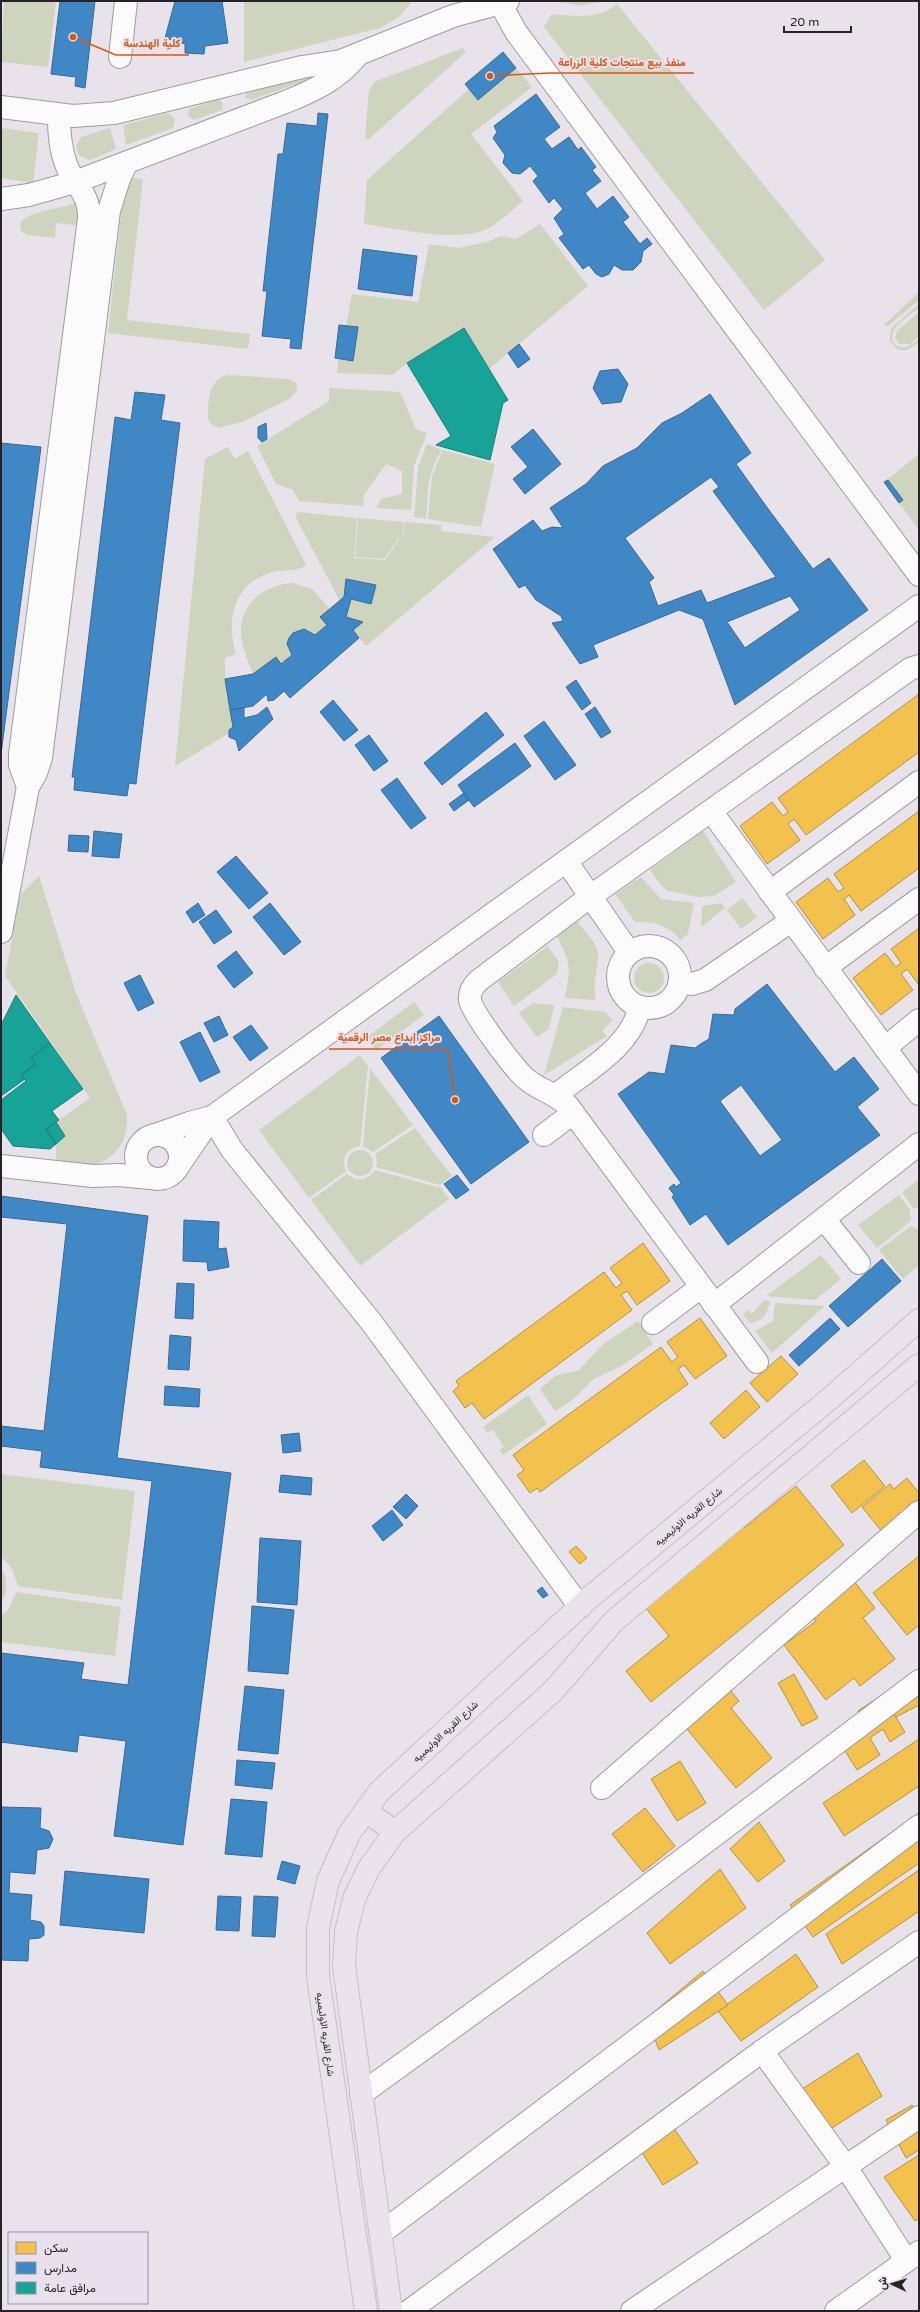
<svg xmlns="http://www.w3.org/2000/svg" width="920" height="2312" font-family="'Varela Round',Vazirmatn,sans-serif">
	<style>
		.green { fill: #ced4bd }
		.homes { fill: #f2c14e; stroke: #b59142 }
		.schools { fill: #3f88c5; stroke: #386996; fill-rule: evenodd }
		.public { fill: #17a398; stroke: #1c7c76 }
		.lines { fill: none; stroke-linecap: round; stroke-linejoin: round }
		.minor-casing { stroke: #9e9ba0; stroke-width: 24 }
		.major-casing { stroke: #c3c0c4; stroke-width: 24 }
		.minor { stroke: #fcfbfc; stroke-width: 22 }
		.major { stroke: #e9e3ec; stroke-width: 22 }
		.labels { text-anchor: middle; stroke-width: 4; stroke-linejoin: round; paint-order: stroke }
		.street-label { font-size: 10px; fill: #262227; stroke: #e9e0ed }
		.leader { fill: none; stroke: #de560d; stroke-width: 1.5 }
		.callout-dot { fill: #de560d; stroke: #e9e0ed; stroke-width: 1.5 }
		.callout-label { font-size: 11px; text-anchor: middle; font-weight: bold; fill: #de560d; stroke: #e9e0ed; stroke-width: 4; stroke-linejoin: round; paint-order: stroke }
	</style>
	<rect width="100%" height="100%" fill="#e8e3ea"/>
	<g class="green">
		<path d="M 4,1 L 56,1 L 48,67 L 1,62 Z"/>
		<path d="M 244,1 L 412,1 L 399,17 L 380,28 L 244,62 Z"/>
		<path d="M 557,1 L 603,1 L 581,6 Z"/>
		<path d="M 617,4 L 825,260 L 764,310 L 544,27 L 552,14 C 576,16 597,20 617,4 Z"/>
		<path d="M 463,48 L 466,52 L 369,139 L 365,139 L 369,90 L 374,82 Z"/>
		<path d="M 516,68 L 532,87 L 471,134 L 523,201 C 512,210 501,221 489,228 C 458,244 398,228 364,224 L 367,180 L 469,89 L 478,100 Z"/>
		<path d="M 306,77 L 309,77 L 307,80 L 251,100 L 245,98 L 247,93 Z"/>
		<path d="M 219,99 L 223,104 L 222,110 L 219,111 L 194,120 L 188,116 L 189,110 L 192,108 Z"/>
		<path d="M 168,113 L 175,119 L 173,128 L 126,145 L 123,125 Z"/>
		<path d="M 1,128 L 39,133 L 33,183 L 1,178 Z"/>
		<path d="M 110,128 L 116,149 L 90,160 L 79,156 L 76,146 L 81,137 Z"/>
		<path d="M 125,177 L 143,179 L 127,320 L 250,334 L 248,349 L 108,333 Z"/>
		<path d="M 78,201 L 82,226 L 56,223 L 55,238 L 27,235 L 21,231 L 20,224 C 25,210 64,210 78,201 Z"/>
		<path d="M 540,224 L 588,286 L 489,369 L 464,328 L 407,363 L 393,375 L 337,373 L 338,359 L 353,361 L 358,328 L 346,326 L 352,294 L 418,302 L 429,244 L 458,248 L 487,242 L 501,236 L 516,239 Z"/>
		<path d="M 919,292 L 919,300 L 888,326 L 884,325 Z"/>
		<path d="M 919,304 L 919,308 C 909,316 888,327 893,342 C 902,352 910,346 919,339 L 919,342 L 907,350 L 898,350 L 890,341 L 891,328 Z"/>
		<path d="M 919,312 L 919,336 L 910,344 L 899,344 L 895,338 L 897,331 Z"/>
		<path d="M 229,375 L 289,379 L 296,383 L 297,391 L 291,398 L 242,422 L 218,428 L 210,423 L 208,418 C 208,401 208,378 229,375 Z"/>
		<path d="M 329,388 L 400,392 L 416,429 L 427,433 L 414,466 L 411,510 L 376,508 L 381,499 L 402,494 L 402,471 L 386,464 L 364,495 L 363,506 L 299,501 L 293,490 L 276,484 L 257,446 L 329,401 Z"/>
		<path d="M 427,444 L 442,450 C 427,471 428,494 426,519 L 414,517 L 418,467 Z"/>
		<path d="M 228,447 L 235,459 L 248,451 L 306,565 C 297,572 288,569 277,571 C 235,579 225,619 236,654 L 225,658 L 225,679 L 233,727 L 228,734 L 175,766 L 205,459 Z"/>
		<path d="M 443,450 L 495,464 L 481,527 L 428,519 L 432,476 Z"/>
		<path d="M 919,454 L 919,530 L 884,482 Z"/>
		<path d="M 297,512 L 357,518 L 354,558 L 385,560 L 404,533 L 405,522 L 441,525 L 441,531 L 495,537 L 366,646 L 353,630 L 363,622 L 346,617 L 351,599 L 371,604 L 376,585 L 346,579 L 344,597 L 340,601 L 296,518 Z"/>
		<path d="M 358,518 L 404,522 L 403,533 L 384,559 L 355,557 Z"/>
		<path d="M 292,583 L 312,589 L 330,609 L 320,617 L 327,625 L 315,635 L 304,629 L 293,633 L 287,644 L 292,655 L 281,664 L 275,657 L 253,674 C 249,663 244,652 242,641 C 235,608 262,585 292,583 Z"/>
		<path d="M 703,831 L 736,882 L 714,896 L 699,897 L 668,891 L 661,885 L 650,870 Z"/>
		<path d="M 39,876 L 76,993 L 127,1115 C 129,1140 114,1164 87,1165 C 77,1166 66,1163 56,1161 L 56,1144 L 65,1136 L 56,1122 L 90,1098 L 5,976 L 20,895 Z"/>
		<path d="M 641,877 L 661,899 L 694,903 L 688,934 L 680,940 C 669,925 653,921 635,922 L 615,894 Z"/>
		<path d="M 742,898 L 757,917 L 741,929 L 727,910 Z"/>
		<path d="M 722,903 L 725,908 L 701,927 L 702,906 Z"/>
		<path d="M 577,921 C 583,930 594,939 597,950 C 601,962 591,981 596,1000 L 565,998 C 571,967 571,963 556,935 Z"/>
		<path d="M 548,946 L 559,962 L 557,974 L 514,1006 L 498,982 Z"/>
		<circle cx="649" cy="978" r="15"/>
		<path d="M 414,1002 L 424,1015 L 376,1050 L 367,1037 Z"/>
		<path d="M 533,1003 L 554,1005 L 549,1029 L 537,1037 L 519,1013 Z"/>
		<path d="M 563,1007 L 605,1012 L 613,1020 L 602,1031 L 607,1036 L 544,1075 Z"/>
		<path d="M 360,1055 L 368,1066 L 360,1146 C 346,1148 341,1159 346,1171 L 309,1198 L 259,1130 Z"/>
		<path d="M 370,1068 L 413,1125 L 373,1152 L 363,1146 Z"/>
		<path d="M 415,1128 L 452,1176 L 440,1185 L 376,1167 L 377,1159 L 375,1154 Z"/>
		<circle cx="360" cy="1163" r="13"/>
		<path d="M 375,1170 L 441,1188 L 449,1199 L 360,1266 L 311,1200 L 347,1174 C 357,1183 367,1181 375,1170 Z"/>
		<path d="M 919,1179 L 919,1208 L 913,1208 L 902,1192 Z"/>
		<path d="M 899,1195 L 910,1210 L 911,1221 L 877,1248 L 858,1225 Z"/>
		<path d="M 911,1226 L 919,1230 L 919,1265 L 903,1279 L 879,1250 Z"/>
		<path d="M 821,1255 L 841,1279 L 815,1300 L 766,1296 Z"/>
		<path d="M 764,1300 L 770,1301 C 767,1313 764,1322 750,1323 L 743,1314 L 748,1310 L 752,1314 Z"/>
		<path d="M 775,1303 L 825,1306 L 772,1353 L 755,1331 L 773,1321 Z"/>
		<path d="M 638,1321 L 653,1344 L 621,1366 L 594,1379 L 572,1400 L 555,1411 L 540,1389 L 555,1376 L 579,1370 L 603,1344 Z"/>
		<path d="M 528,1395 L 547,1424 L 503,1455 L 499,1450 L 504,1447 L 493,1430 L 487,1433 L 483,1427 Z"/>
		<path d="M 1,1474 L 135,1491 L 122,1600 L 18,1586 L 11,1567 L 1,1556 Z"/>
		<path d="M 1,1567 C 8,1578 8,1592 1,1603 Z"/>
		<path d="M 16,1592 L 121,1607 L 115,1656 L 1,1642 L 1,1616 L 9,1609 Z"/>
	</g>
	<g class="homes">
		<path d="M 919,694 L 919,752 L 806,835 L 794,819 L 788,824 L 800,840 L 767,864 L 740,826 L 772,802 L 783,816 L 788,812 L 778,798 Z"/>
		<path d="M 919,811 L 919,868 L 861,911 L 849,895 L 844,899 L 855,915 L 823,939 L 796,902 L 828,878 L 838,892 L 844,888 L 834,874 Z"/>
		<path d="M 919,928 L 919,985 L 907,969 L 901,974 L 913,990 L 881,1015 L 853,978 L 885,953 L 896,967 L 901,963 L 891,949 Z"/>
		<path d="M 643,1243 L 670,1281 L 637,1305 L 627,1291 L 621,1295 L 632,1310 L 484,1419 L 472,1403 L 465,1408 L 453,1391 L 459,1386 L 456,1381 L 604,1272 L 616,1288 L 622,1283 L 610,1268 Z"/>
		<path d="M 700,1318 L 727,1356 L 695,1379 L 684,1365 L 678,1369 L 688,1384 L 540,1492 L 537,1488 L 530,1493 L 517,1475 L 524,1470 L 513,1455 L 661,1347 L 672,1362 L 678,1357 L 667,1342 Z"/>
		<path d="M 781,1356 L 798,1374 L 767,1402 L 750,1383 Z"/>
		<path d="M 746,1390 L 760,1407 L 724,1439 L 710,1423 Z"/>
		<path d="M 864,1460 L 885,1486 L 852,1513 L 831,1486 Z"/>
		<path d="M 907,1478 L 919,1493 L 919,1506 L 884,1534 L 862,1507 L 890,1484 L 894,1489 Z"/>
		<path d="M 796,1486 L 844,1545 L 651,1702 L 626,1671 L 669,1636 L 640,1601 L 737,1520 L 744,1528 Z"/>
		<path d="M 576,1546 L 587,1558 L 580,1564 L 569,1552 Z"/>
		<path d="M 919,1556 L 919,1625 L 907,1635 L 873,1593 Z"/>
		<path d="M 854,1581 L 875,1608 L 863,1618 L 895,1659 L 860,1686 L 854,1678 L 826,1700 L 784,1645 L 816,1621 L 811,1615 Z"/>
		<path d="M 794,1674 L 818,1718 L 802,1726 L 778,1683 Z"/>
		<path d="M 919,1675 L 919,1705 L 894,1718 L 887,1696 Z"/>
		<path d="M 731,1691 L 739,1701 L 731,1708 L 772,1758 L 736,1788 L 686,1728 Z"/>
		<path d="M 882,1695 L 905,1732 L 890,1742 L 883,1729 L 870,1738 L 880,1755 L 857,1770 L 835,1735 L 862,1718 L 858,1711 Z"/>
		<path d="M 919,1739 L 919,1786 L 844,1836 L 823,1803 Z"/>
		<path d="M 680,1761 L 706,1803 L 677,1821 L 651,1779 Z"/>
		<path d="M 645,1808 L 675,1846 L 643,1872 L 612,1834 Z"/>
		<path d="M 919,1813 L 919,1863 L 813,1937 L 790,1905 Z"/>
		<path d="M 759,1822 L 785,1861 L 758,1882 L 730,1849 Z"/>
		<path d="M 720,1869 L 746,1908 L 670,1964 L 647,1933 Z"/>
		<path d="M 919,1870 L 919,1911 L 842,1964 L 826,1934 Z"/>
		<path d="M 796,1954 L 818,1987 L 741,2041 L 718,2011 Z"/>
		<path d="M 703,1971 L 728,2005 L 659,2050 L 647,2018 Z"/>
		<path d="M 858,2053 L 882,2096 L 824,2133 L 799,2091 Z"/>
		<path d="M 912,2105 L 919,2114 L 919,2150 L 906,2158 L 886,2120 Z"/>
		<path d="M 671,2124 L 698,2163 L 663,2185 L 639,2148 Z"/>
		<path d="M 919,2155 L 919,2219 L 915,2221 L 884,2177 Z"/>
	</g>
	<g class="schools">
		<path d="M 60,1 L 95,1 L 85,88 L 75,86 L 76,77 L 51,74 Z"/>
		<path d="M 175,1 L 222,1 L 228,43 L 205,46 L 204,54 L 185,53 L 185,44 L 165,38 Z"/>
		<path d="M 503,52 L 516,68 L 478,100 L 465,84 Z"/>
		<path d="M 536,94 L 560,127 L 544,139 L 552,149 L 569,137 L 578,150 L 581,147 L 596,167 L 592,170 L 601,181 L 585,193 L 597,209 L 613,196 L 629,217 L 623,222 L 640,244 L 647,238 L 652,244 L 643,251 L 641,262 L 633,270 L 622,270 L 614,265 L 609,274 L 602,277 L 596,274 L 589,265 L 583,269 L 559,238 L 564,234 L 554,218 L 563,209 L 554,198 L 549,203 L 533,181 L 538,176 L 530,166 L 520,174 L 512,173 L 503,163 L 505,155 L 493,138 L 497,132 L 494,126 Z"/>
		<path d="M 318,113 L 328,114 L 301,349 L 290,348 L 291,339 L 262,336 L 267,291 L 263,291 L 278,154 L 283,154 L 287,123 L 317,126 Z"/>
		<path d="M 363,249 L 417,256 L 412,296 L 358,289 Z"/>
		<path d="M 339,325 L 358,327 L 353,361 L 335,358 Z"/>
		<path d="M 519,344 L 530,359 L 518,368 L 508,353 Z"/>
		<path d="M 618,369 L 628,384 L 621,402 L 602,404 L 593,388 L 600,371 Z"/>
		<path d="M 135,392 L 165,395 L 161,420 L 180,423 L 136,784 L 129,783 L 127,796 L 74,790 L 75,777 L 72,777 L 115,417 L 131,420 Z"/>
		<path d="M 710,394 L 751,453 L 736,464 L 766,506 L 813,569 L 829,558 L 868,610 L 735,705 L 703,619 L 679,610 L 593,645 L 598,657 L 580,664 L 552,623 L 563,621 L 561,616 L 536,600 L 525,585 L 519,588 L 493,549 L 533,520 L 542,531 L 552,527 L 563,528 L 550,508 L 586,484 L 603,466 L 637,448 L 662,423 L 682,413 ZM 711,477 L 719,487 L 713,491 L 776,577 L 707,603 L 701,590 L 658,606 L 649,582 L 654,578 L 625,538 ZM 790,596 L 800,610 L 745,648 L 727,622 Z"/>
		<path d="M 266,423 L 267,439 L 262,442 L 258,438 L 258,427 Z"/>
		<path d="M 533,429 L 561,464 L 525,494 L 513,479 L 528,467 L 511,447 Z"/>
		<path d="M 1,443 L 41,447 L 1,754 Z"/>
		<path d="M 888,480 L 903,500 L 899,503 L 884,482 Z"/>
		<path d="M 346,579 L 376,585 L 371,604 L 351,599 L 346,617 L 363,622 L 353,630 L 359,638 L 290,698 L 284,691 L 274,700 L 268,701 L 267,694 L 253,706 L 230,710 L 225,679 L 253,674 L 276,657 L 281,664 L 292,655 L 287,644 L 289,638 L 293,633 L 304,629 L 315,635 L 327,625 L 320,617 L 344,597 Z"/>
		<path d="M 576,680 L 591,703 L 582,710 L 566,687 Z"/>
		<path d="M 333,700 L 358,730 L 344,741 L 320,712 Z"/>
		<path d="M 267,707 L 273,719 L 239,751 L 236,740 L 229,737 L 229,730 L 233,727 L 230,710 L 244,708 L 244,718 L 257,715 Z"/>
		<path d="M 595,707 L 611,732 L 601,738 L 585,714 Z"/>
		<path d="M 486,712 L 504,735 L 442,785 L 424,763 Z"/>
		<path d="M 544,721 L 576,765 L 555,780 L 524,736 Z"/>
		<path d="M 369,735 L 388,761 L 374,771 L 355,745 Z"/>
		<path d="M 515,743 L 531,766 L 474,807 L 458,785 Z"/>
		<path d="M 397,778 L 426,818 L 411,829 L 381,790 Z"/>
		<path d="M 464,793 L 469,800 L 454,811 L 449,804 Z"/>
		<path d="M 94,831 L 122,834 L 119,858 L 92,856 Z"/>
		<path d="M 69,835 L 89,836 L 88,852 L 68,851 Z"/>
		<path d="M 236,856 L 268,893 L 249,909 L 217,872 Z"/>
		<path d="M 198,903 L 205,915 L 193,923 L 186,912 Z"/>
		<path d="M 270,903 L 301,942 L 284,955 L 253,917 Z"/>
		<path d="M 216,910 L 232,932 L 214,944 L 199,922 Z"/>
		<path d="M 236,951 L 253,973 L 234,988 L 217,966 Z"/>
		<path d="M 140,975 L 154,1003 L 138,1011 L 124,983 Z"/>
		<path d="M 767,984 L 835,1072 L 854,1057 L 879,1089 L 857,1107 L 880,1135 L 728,1245 L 706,1214 L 690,1225 L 672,1197 L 674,1195 L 669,1188 L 674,1184 L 676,1187 L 681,1183 L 618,1094 L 649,1072 L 665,1074 L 671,1045 L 695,1048 L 702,1043 L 709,1039 L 713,1014 L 734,1015 L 735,1009 ZM 741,1085 L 782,1140 L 760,1156 L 720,1101 Z"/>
		<path d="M 219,1016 L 228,1035 L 214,1042 L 204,1023 Z"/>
		<path d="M 439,1016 L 529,1142 L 471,1184 L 381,1058 Z"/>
		<path d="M 251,1025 L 268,1048 L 250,1061 L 233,1037 Z"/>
		<path d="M 200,1032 L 220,1072 L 200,1082 L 180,1042 Z"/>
		<path d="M 457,1175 L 469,1190 L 456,1199 L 444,1184 Z"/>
		<path d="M 1,1196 L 148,1216 L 117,1458 L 231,1473 L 183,1845 L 114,1836 L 126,1741 L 79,1735 L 77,1752 L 1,1742 L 1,1653 L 84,1663 L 81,1679 L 128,1685 L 152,1481 L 40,1467 L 42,1451 L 1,1446 L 1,1426 L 44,1431 L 67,1224 L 1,1217 Z"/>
		<path d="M 184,1220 L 219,1222 L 218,1249 L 226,1248 L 229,1267 L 208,1271 L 207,1262 L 183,1261 Z"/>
		<path d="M 882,1259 L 901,1281 L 848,1327 L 829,1306 Z"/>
		<path d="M 177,1283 L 194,1284 L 193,1319 L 175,1318 Z"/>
		<path d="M 830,1318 L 840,1329 L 799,1366 L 789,1355 Z"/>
		<path d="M 170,1335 L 191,1337 L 189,1370 L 168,1369 Z"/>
		<path d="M 165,1386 L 200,1389 L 199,1407 L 164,1405 Z"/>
		<path d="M 299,1433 L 301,1451 L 283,1453 L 281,1435 Z"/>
		<path d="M 281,1475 L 312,1478 L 311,1495 L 279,1492 Z"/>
		<path d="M 406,1494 L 418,1506 L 406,1519 L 393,1507 Z"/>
		<path d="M 392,1510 L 403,1525 L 383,1541 L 372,1526 Z"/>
		<path d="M 260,1538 L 301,1541 L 297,1605 L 257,1602 Z"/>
		<path d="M 542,1587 L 548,1595 L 543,1598 L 537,1591 Z"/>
		<path d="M 252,1606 L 294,1610 L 288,1674 L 248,1671 Z"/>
		<path d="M 245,1686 L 284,1690 L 278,1754 L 238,1750 Z"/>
		<path d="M 237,1760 L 275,1763 L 272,1789 L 235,1785 Z"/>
		<path d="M 231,1799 L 267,1802 L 262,1857 L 225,1854 Z"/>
		<path d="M 1,1807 L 41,1808 L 40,1828 L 49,1831 L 53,1839 L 49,1848 L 37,1850 L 35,1874 L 10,1872 L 9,1893 L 32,1895 L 30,1920 L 41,1922 L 44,1926 L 44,1935 L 40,1938 L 29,1939 L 28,1961 L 1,1960 Z"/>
		<path d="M 282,1861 L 300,1866 L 295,1884 L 277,1879 Z"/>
		<path d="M 65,1871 L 149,1879 L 144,1933 L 60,1925 Z"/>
		<path d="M 218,1896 L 241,1897 L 239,1931 L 216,1930 Z"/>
		<path d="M 254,1896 L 278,1897 L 275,1937 L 252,1936 Z"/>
	</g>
	<g class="public">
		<path d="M 464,328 L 508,400 L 503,403 L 490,460 L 436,445 L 451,436 L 407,363 Z"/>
		<path d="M 16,995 L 50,1043 L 31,1058 L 36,1064 L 21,1075 L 25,1079 L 1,1096 L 1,1025 Z"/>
		<path d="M 50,1043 L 83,1089 L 52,1111 L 59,1120 L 46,1129 L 56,1144 L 50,1149 L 13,1146 L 1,1129 L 1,1100 L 26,1081 L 21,1075 L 36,1064 L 31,1058 Z"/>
		<path d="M 56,1122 L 65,1136 L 56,1144 L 46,1129 Z"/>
	</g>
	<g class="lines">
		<defs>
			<g id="minor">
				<path d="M 500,3 L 516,32 L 919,575"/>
				<path d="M 120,57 L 126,1"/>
				<path d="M 1,107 L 73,116 L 114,113 L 302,67 L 341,61 L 453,16 L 508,1"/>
				<path d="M 1,199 L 29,195 L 75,182 L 288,101 C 315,90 338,79 356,57"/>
				<path d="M 28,787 L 20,765 L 20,754 L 89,219 C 90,195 77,188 68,169 C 60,151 59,133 59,115"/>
				<path d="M 711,811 L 919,1094"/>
				<path d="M 566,861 L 629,952"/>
				<path d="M 770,892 L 919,782"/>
				<path d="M 1,932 L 28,787 L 36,773 L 41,758 L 109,211 L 119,179 L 126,164"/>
				<circle cx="649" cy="977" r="31"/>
				<path d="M 825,968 L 919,899"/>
				<path d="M 680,983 L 692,984 L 705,980 L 791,921"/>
				<path d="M 885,1048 L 919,1020"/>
				<path d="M 556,1095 C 587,1070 630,1048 640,1007"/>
				<path d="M 212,1117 L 232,1150 L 372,1323 L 580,1607"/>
				<circle cx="158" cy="1157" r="22"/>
				<path d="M 155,1135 L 189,1123 L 212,1117"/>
				<path d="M 544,1135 L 573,1113"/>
				<path d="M 1,1166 L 93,1176 L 119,1175 L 150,1178"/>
				<path d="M 177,1168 L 212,1117 L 919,606"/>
				<path d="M 824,1219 L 859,1263"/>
				<path d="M 714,1305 L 919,1144"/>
				<path d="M 653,1323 L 701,1287"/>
				<path d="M 757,1362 L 568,1106 C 556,1093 538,1090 525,1078 C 514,1068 472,1013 470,1000 C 469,992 473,986 478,981 L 591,896 L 910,669 L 919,666"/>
				<path d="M 602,1788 L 919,1512"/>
				<path d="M 762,2051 L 846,2167 L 906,2260"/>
				<path d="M 361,2094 L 621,1906 L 919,1681"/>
				<path d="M 381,2233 L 919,1826"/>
				<path d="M 409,2311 L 762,2051 L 919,1942"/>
				<path d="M 632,2311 L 919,2117"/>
				<path d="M 836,2311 L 919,2252"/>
			</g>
			<g id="major">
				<path d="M 365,1810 L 395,1832"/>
				<path d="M 366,2311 L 318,1976 L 318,1928 L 328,1881 L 349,1834 L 379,1792 L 588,1599 L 834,1395 L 919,1320"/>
				<path d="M 391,2311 L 344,1966 L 346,1932 L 354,1899 L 369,1868 L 395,1832 L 553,1691 L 614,1621 L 919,1365"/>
			</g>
		</defs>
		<use href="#minor" class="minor-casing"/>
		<use href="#major" class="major-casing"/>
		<use href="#minor" class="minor"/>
		<use href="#major" class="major"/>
	</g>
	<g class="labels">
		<g class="street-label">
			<text transform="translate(688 1516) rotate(-40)" y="4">شارع القريه الاوليمبيه</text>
			<text transform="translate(445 1731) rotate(-43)" y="4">شارع القريه الاوليمبيه</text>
			<text transform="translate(326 2034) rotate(82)" y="4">شارع القريه الاوليمبيه</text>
		</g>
	</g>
	<path class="leader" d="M73 37L116 55H189M490 76L550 73H694M455 1100L448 1049H329"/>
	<g class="callout-dot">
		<circle cx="73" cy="37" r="4"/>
		<circle cx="490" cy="76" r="4"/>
		<circle cx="455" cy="1100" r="4"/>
	</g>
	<g class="callout-label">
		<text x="152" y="47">كلية الهندسة</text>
		<text x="622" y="66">منفذ بيع منتجات كلية الزراعة</text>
		<text x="389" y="1041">مراكز إبداع مصر الرقمية</text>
	</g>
	<rect width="920" height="2312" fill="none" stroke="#262227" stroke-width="4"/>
	<rect x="8" y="2232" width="140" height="72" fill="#e9e0ed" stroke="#9b949e"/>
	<rect x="16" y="2242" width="20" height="12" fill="#f2c14e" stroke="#9b949e"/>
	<text x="44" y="2252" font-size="12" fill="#262227">سكن</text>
	<rect x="16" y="2262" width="20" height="12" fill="#3f88c5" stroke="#9b949e"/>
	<text x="44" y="2272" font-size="12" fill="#262227">مدارس</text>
	<rect x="16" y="2282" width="20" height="12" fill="#17a398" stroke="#9b949e"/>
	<text x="44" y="2292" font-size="12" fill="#262227">مرافق عامة</text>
	<g transform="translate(892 2284) rotate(274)" stroke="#e9e0ed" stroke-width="3" paint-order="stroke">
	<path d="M0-3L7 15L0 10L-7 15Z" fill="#262227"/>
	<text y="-6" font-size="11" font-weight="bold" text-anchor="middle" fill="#262227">ش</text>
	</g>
	<path d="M784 26v6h67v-6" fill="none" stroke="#262227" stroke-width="2"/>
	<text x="790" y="26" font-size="12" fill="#262227" stroke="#e9e0ed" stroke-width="3" paint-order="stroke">20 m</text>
</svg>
